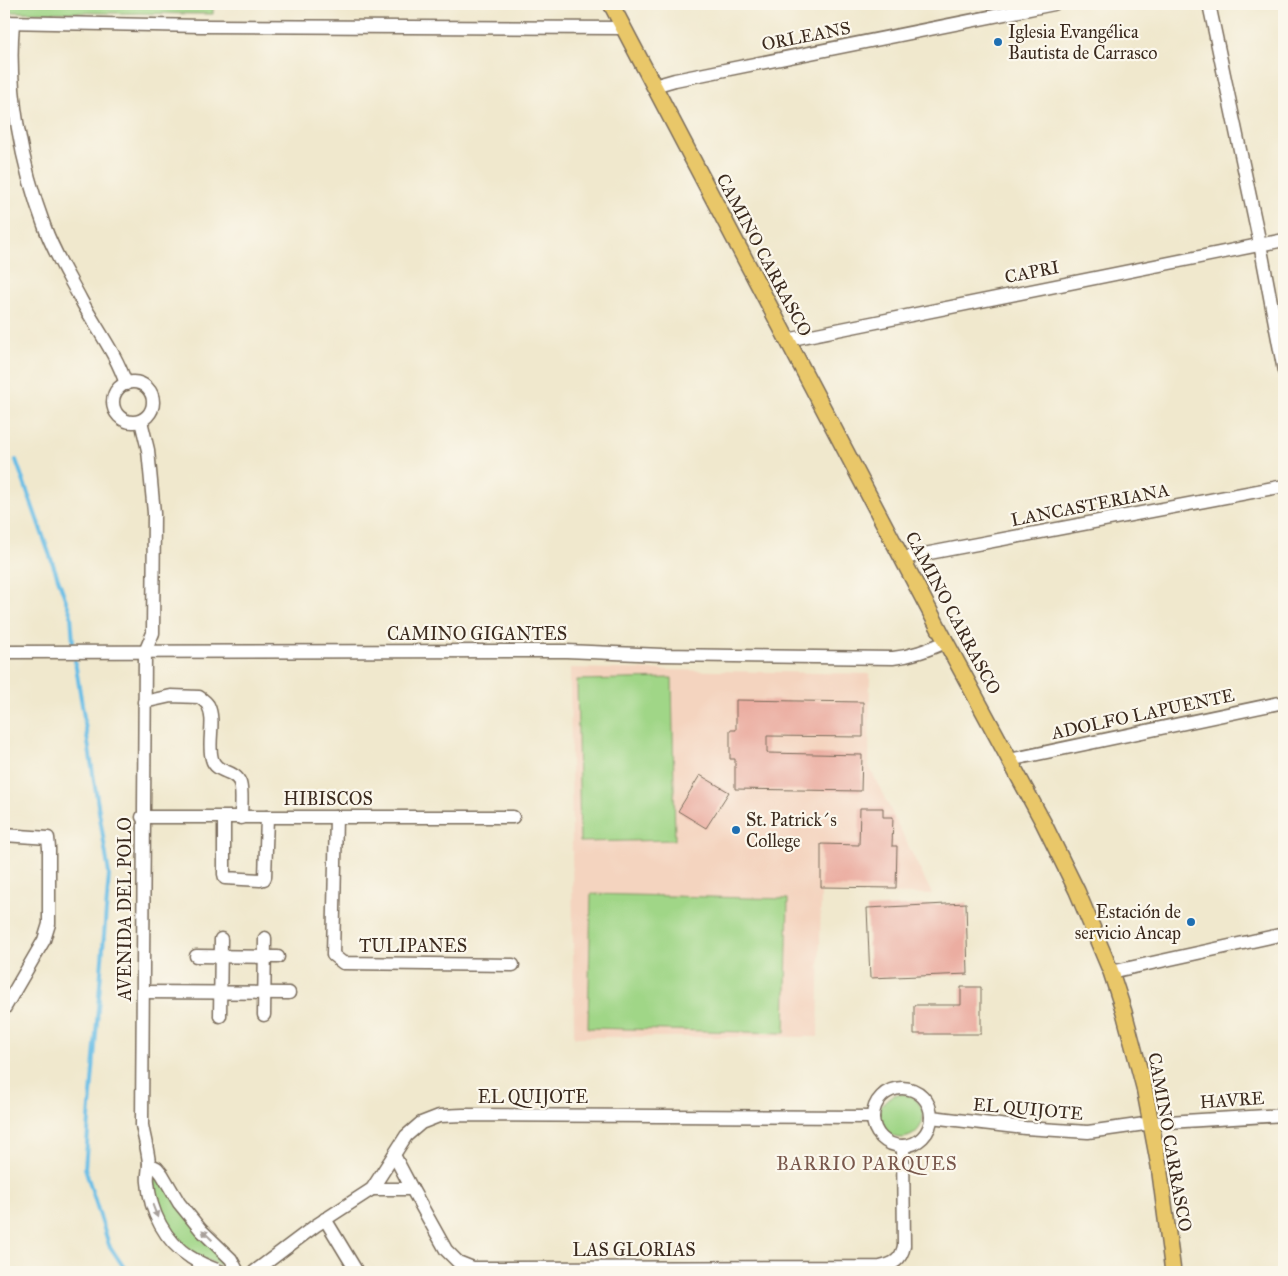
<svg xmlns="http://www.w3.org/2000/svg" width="1288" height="1276" font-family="'IM FELL Great Primer',serif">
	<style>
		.built { fill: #f4d4bf }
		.green { fill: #a0d687; stroke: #6e8052 }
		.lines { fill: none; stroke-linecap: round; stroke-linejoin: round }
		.stream { stroke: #69bee6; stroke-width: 4 }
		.building { fill: #ebada1 }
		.minor-casing { stroke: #7a6c5b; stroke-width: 15 }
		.major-casing { stroke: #7a6c5b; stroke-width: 18 }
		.minor { stroke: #fff; stroke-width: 12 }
		.major { stroke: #e9c769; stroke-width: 15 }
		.oneway { fill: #a79f9a }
		.poi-dot { fill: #1f6fb2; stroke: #fbf7ec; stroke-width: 2 }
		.labels { text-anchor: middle; stroke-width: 4.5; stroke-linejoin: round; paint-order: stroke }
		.poi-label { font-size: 18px; fill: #3b2a1e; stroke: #fbf7ec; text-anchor: start }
		.street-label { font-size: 18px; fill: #3b2a1e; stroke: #fbf7ec }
		.neighbourhood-label { font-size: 19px; letter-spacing: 1px; fill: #79584c; stroke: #fbf7ec }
	</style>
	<rect width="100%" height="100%" fill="#fbf7ec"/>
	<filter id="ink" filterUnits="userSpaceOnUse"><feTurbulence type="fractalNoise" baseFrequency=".02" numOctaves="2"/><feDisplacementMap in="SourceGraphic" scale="10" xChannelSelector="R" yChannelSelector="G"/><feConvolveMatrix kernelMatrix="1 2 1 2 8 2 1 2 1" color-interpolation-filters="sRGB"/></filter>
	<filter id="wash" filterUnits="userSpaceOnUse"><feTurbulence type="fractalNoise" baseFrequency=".0096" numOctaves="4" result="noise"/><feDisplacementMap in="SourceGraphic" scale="20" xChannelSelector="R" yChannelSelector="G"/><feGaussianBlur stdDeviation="1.12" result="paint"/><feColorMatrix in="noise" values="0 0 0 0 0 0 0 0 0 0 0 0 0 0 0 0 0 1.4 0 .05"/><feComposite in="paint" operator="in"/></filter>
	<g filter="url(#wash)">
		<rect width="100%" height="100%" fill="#f0e8cd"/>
		<path class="built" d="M 570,668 L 870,674 L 869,766 L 932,894 L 821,893 L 818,1037 L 574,1037 Z"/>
		<g class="green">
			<path d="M 4,4 L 213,4 L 213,14 L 4,12 Z"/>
			<path d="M 672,678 L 675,840 L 580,842 L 577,680 Z"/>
			<path d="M 591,894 L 788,899 L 785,1033 L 588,1028 Z"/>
			<circle cx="901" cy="1116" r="22"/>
			<path d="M 154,1175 L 156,1175 L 227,1264 L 226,1266 C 221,1266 217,1264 211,1262 C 184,1251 166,1230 158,1202 C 155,1193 153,1185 154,1175 Z"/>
		</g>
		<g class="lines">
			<g class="stream">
				<path d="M 4,426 L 8,437"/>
				<path d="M 16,460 L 71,615 L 73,642"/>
				<path d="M 75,661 L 109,874 L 85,1168 L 109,1245 L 127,1272"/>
			</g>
		</g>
		<g id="blocks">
			<g class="building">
				<path d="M 736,700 L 863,702 L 863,737 L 767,736 L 767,753 L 862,755 L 861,791 L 735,789 L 735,759 L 730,759 L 730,730 L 736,730 Z"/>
				<path d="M 700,775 L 729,792 L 706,828 L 678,811 Z"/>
				<path d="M 860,808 L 883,808 L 883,817 L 893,817 L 892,846 L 897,846 L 896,888 L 821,887 L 821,844 L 859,845 Z"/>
				<path d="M 966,903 L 968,974 L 870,978 L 867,908 Z"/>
				<path d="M 961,987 L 981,987 L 981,1034 L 914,1034 L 914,1005 L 961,1005 Z"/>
			</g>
		</g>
	</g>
	<g filter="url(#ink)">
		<use href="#blocks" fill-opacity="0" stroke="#7a6c5b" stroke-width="1"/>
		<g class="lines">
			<defs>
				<g id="minor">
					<path d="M 1209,4 L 1260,244 L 1284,371"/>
					<path d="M 4,22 L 201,26 L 623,28"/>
					<path d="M 13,23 C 7,91 21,164 45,228 C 54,253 69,277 81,300 C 96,328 116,353 126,384"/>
					<path d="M 654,86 L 675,80 L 1054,4"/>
					<path d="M 787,340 L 1284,240"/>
					<circle cx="133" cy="402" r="20"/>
					<path d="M 141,421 L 148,450 L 154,513 L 153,633 L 145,652 L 142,1125 C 144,1137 148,1151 149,1163 C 149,1170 147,1176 148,1182 C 150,1212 165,1241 190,1257 C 200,1264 211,1268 222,1272"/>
					<path d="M 903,558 L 1284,486"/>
					<path d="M 4,652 L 566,651 L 662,655 L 893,658 C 913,656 929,649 946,642"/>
					<path d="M 144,702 L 171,696 L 199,697 C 202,699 206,702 208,705 C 216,721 207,742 212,759 C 216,774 235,769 240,783 C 243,793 241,807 241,818"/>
					<path d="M 1009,760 L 1284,702"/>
					<path d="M 142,817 L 513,817"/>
					<path d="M 336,817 L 333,955 L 343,963 L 513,965"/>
					<path d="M 224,818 L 224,874 L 225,878 L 260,880 L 264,879 L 265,877 L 267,817"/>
					<path d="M 4,835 L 48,838 L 49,848 L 49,924 L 44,940 L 4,1009"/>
					<path d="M 196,956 L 278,957"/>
					<path d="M 1111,972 L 1284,934"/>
					<path d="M 143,992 L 289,993"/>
					<path d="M 264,1015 L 265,938"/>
					<path d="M 220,1016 L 221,939"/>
					<circle cx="902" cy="1117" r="29"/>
					<path d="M 931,1117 L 1025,1128 L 1088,1132 L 1152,1123 L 1284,1115"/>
					<path d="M 394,1155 L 412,1189"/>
					<path d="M 149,1164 L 157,1168 L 162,1174 L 179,1203 L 201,1230 L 231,1259 L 238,1272"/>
					<path d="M 372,1189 L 412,1189 L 446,1250 L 458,1262 L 473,1268 L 880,1267 C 894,1264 901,1260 904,1246 L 903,1146"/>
					<path d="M 325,1219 L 357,1272"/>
					<path d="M 254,1272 L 315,1226 L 372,1189 L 406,1136 L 421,1123 L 439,1116 L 463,1115 L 873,1117"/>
				</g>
				<path id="major" d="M 611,4 L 946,642 L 1043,822 L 1077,891 L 1111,972 L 1124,1012 L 1144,1087 L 1159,1166 L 1173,1272"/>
			</defs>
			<use href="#minor" class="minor-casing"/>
			<use href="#major" class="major-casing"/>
			<use href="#minor" class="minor"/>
			<use href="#major" class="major"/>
		</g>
		<defs><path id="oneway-solid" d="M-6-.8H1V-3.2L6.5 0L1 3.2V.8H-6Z" transform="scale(1.25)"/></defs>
		<g class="oneway">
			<use href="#oneway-solid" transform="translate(155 1211) rotate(69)"/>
			<use href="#oneway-solid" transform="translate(207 1235) rotate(-135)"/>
		</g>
	</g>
	<g class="poi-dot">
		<circle cx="998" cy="42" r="5"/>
		<circle cx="736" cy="830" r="5"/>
		<circle cx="1191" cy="922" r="5"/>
	</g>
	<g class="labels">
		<g class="poi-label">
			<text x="1008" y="38">Iglesia Evangélica<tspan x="1008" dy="21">Bautista de Carrasco</tspan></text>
			<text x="746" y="826">St. Patrick´s<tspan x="746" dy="21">College</tspan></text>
			<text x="1181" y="918" text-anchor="end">Estación de<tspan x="1181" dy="21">servicio Ancap</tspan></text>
		</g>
		<g class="street-label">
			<text transform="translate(806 36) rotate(-11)" y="6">ORLEANS</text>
			<text transform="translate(764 255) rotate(62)" y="6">CAMINO CARRASCO</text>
			<text transform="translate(1032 272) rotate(-11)" y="6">CAPRI</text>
			<text transform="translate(1090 505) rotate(-11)" y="6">LANCASTERIANA</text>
			<text transform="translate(953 613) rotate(62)" y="6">CAMINO CARRASCO</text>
			<text x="477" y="640">CAMINO GIGANTES</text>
			<text transform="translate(1143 714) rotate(-12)" y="6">ADOLFO LAPUENTE</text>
			<text x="328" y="805">HIBISCOS</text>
			<text transform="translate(125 909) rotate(-90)" y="6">AVENIDA DEL POLO</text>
			<text x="413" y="952">TULIPANES</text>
			<text x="533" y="1103">EL QUIJOTE</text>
			<text transform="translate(1232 1100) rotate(-4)" y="6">HAVRE</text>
			<text transform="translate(1028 1109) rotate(5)" y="6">EL QUIJOTE</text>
			<text transform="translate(1170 1142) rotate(80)" y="6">CAMINO CARRASCO</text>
			<text x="634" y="1256">LAS GLORIAS</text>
		</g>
		<g class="neighbourhood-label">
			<text x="867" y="1170">BARRIO PARQUES</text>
		</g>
	</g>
	<rect width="1288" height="1276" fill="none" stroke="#fbf7ec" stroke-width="20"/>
</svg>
